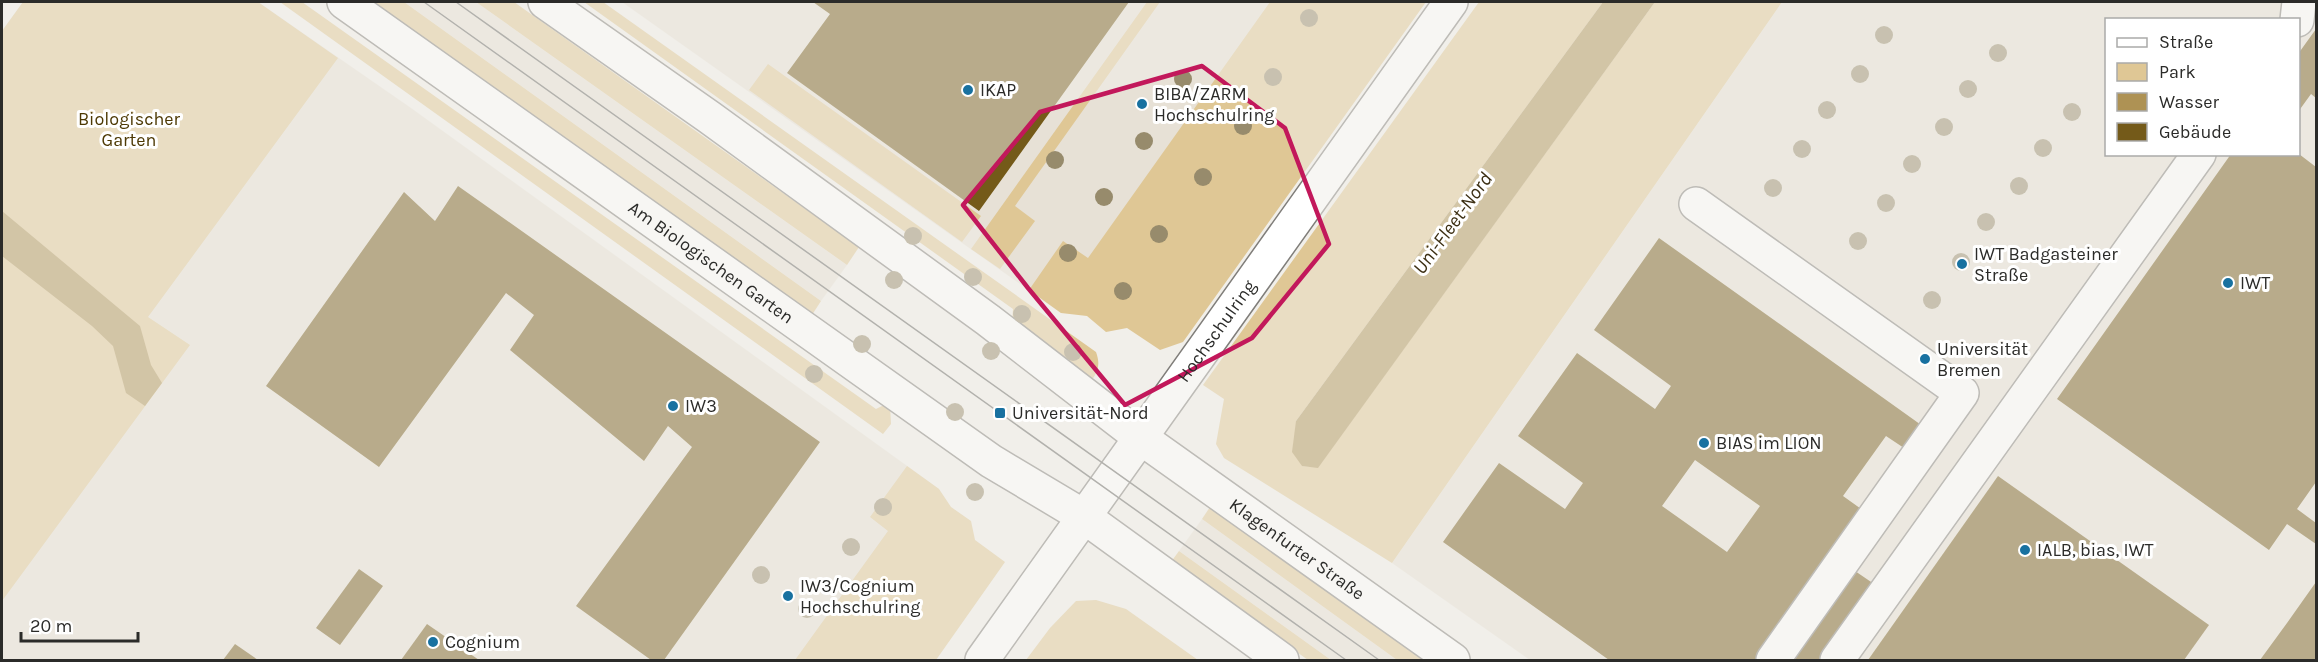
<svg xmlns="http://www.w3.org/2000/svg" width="2318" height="662" font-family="Karla,sans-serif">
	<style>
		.built { fill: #e7e1d6; fill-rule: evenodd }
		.green { fill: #dfc795 }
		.water { fill: #ae9254 }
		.building { fill: #745a19; fill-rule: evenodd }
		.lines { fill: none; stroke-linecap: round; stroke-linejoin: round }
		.minor-casing { stroke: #807e7a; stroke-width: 36 }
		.minor { stroke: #fff; stroke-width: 33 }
		.tram { stroke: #676764; stroke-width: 1.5 }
		.tree { fill: #978b6c }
		.marked { fill: none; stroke: #c2185b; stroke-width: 4.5; stroke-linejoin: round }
		.poi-dot { fill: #1871a0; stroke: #fff; stroke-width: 2 }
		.labels { text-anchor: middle; stroke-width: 6; stroke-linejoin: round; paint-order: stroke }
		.poi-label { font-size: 18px; fill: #2b2b29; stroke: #fff; text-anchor: start }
		.park-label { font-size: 18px; fill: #4d3904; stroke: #fff }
		.street-label { font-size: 18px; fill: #2b2b29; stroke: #fff }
		.water-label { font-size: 20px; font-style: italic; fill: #3d3014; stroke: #fff }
	</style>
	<rect width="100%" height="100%" fill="#f1efea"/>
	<g class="built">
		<path d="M 23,2 L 258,2 L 411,108 L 939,489 L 819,660 L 2,660 L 2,31 Z"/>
		<path d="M 404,2 L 476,2 L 847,265 L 821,301 Z"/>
		<path d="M 622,2 L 1289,2 L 1061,313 Z"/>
		<path d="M 1782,2 L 2316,2 L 2316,660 L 1530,660 L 1392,563 ZM 2106,20 L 2298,20 L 2298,154 L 2106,154 Z"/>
		<path d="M 1202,519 L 1397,660 L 1331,660 L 1179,551 Z"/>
	</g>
	<g class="green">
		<path d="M 23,2 L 258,2 L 338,58 L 148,317 L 190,345 L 2,601 L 2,31 Z"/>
		<path d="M 280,2 L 302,2 L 876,409 L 884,405 L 890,405 L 891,424 L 883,434 Z"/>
		<path d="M 366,2 L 404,2 L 821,301 L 810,318 Z"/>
		<path d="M 476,2 L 514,2 L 859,247 L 847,265 Z"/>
		<path d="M 584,2 L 603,2 L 1096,352 C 1100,363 1099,370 1092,380 L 1012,324 L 1013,309 Z"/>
		<path d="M 1147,2 L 1160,2 L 1015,206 L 1035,221 L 1000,269 L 971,249 Z"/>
		<path d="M 1270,2 L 1426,2 L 1183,342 L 1160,350 L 1127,328 L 1106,332 L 1087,316 L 1061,313 L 1029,290 L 1063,241 L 1088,258 Z"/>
		<path d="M 1479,2 L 1603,2 L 1296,421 L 1302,466 L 1318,467 L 1655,2 L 1782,2 L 1392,563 L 1224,458 L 1216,444 L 1224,399 L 1203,385 Z"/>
		<path d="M 768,64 L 981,216 L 962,242 L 749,90 Z"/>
		<path d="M 907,466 L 939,489 L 951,507 L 971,521 L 975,540 L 1005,562 L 936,660 L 795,660 L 888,531 L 870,517 Z"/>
		<path d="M 1210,507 L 1425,660 L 1397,660 L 1202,519 Z"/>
		<path d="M 1179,551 L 1331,660 L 1308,660 L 1171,562 Z"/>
		<path d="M 1096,600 L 1126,609 L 1198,660 L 1026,660 L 1050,628 L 1076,601 Z"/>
	</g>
	<g class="water">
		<path d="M 1603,2 L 1655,2 L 1318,468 L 1302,466 L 1292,452 L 1296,421 Z"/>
		<path d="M 2,211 L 140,326 L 151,365 L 162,383 L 145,406 L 126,393 L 113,346 L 92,326 L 2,256 Z"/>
	</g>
	<g class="building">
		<path d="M 813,2 L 1129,2 L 979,211 L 787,73 L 830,14 Z"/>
		<path d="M 2316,29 L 2316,98 L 2311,94 L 2298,112 L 2298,54 Z"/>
		<path d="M 2231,154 L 2299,154 L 2316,167 L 2316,482 L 2297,509 L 2316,523 L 2316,544 L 2287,524 L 2269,550 L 2057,399 Z"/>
		<path d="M 458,186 L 820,442 L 664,660 L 651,660 L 576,606 L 692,447 L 668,426 L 644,461 L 510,350 L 534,315 L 506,293 L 379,467 L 266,386 L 404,192 L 435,221 Z"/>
		<path d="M 1659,238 L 1924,427 L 1907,450 L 1886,436 L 1843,496 L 1864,511 L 1757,660 L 1609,660 L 1443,542 L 1499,463 L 1565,509 L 1583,483 L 1518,436 L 1577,353 L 1655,409 L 1671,386 L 1594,330 ZM 1695,460 L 1760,506 L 1727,552 L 1662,506 Z"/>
		<path d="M 1998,476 L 2209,625 L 2184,660 L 1868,660 Z"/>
		<path d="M 359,569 L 383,586 L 340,645 L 316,628 Z"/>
		<path d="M 1855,571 L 1877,586 L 1825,660 L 1792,660 Z"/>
		<path d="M 2316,582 L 2316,660 L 2260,660 L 2287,623 Z"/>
		<path d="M 427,624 L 479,660 L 401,660 Z"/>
		<path d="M 235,644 L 258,660 L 223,660 Z"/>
	</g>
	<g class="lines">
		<defs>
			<g id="minor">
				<path id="s1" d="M 344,2 L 991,461 L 1083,516 L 1282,660"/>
				<path id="s2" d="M 545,2 L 709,117 L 988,320 L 1141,438 L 1453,660"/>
				<path d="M 2297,20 L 2299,2"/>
				<path d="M 1696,204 L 1962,393 L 1773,660"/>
				<path id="s3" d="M 982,660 L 1451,2"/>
				<path d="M 1837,660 L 2199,154"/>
			</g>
		</defs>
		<use href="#minor" class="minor-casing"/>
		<use href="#minor" class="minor"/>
		<g class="tram">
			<path d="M 424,2 L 1346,660"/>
			<path d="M 456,2 L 1379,660"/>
		</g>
	</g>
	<g class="tree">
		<circle cx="1309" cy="18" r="9"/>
		<circle cx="1884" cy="35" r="9"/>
		<circle cx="1998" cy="53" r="9"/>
		<circle cx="1860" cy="74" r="9"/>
		<circle cx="1273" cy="77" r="9"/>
		<circle cx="1183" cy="79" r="9"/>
		<circle cx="1968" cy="89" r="9"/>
		<circle cx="1827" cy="110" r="9"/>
		<circle cx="2072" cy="112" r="9"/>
		<circle cx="1243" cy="126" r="9"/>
		<circle cx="1944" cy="127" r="9"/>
		<circle cx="1144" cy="141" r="9"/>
		<circle cx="2043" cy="148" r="9"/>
		<circle cx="1802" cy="149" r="9"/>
		<circle cx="1055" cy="160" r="9"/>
		<circle cx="1912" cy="164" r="9"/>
		<circle cx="1203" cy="177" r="9"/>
		<circle cx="2019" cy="186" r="9"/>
		<circle cx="1773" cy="188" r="9"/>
		<circle cx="1104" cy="197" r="9"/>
		<circle cx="1886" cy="203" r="9"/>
		<circle cx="1986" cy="222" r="9"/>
		<circle cx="1159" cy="234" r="9"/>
		<circle cx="913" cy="236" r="9"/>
		<circle cx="1858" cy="241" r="9"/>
		<circle cx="1068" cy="253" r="9"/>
		<circle cx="1961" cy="262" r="9"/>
		<circle cx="973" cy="277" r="9"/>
		<circle cx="894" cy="280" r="9"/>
		<circle cx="1123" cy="291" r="9"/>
		<circle cx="1932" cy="300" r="9"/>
		<circle cx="1022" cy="314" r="9"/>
		<circle cx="862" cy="344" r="9"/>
		<circle cx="991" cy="351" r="9"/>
		<circle cx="1073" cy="352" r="9"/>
		<circle cx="814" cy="374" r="9"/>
		<circle cx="955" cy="412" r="9"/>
		<circle cx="975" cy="492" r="9"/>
		<circle cx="883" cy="507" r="9"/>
		<circle cx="851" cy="547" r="9"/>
		<circle cx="761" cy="575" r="9"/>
		<circle cx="807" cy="609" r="9"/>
	</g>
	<path d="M0 0H2318V662H0ZM 1202,66 L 1285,128 L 1329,244 L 1252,338 L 1125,405 L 1028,288 L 963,205 L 1040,112 Z" fill="#f1efea" fill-opacity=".55" fill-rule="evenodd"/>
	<path class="marked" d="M 1202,66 L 1285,128 L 1329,244 L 1252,338 L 1125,405 L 1028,288 L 963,205 L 1040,112 Z"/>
	<g class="poi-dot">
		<circle cx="968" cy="90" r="6"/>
		<circle cx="1142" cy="104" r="6"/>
		<circle cx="1962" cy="264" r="6"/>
		<circle cx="2228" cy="283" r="6"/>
		<circle cx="1925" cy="359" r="6"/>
		<circle cx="673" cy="406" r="6"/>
		<rect x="994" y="407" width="12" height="12" rx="3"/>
		<circle cx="1704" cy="443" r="6"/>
		<circle cx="2025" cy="550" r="6"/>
		<circle cx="788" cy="596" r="6"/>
		<circle cx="433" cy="642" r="6"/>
	</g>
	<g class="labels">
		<g class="poi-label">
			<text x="980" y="96">IKAP</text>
			<text x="1154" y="100">BIBA/ZARM<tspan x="1154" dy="21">Hochschulring</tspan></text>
			<text x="1974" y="260">IWT Badgasteiner<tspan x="1974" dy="21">Straße</tspan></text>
			<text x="2240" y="289">IWT</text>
			<text x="1937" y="355">Universität<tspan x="1937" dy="21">Bremen</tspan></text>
			<text x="685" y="412">IW3</text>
			<text x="1012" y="419">Universität-Nord</text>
			<text x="1716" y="449">BIAS im LION</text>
			<text x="2037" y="556">IALB, bias, IWT</text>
			<text x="800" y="592">IW3/Cognium<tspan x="800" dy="21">Hochschulring</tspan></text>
			<text x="445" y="648">Cognium</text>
		</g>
		<g class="park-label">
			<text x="129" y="125">Biologischer<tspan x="129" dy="21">Garten</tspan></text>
		</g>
		<g class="street-label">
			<text dy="6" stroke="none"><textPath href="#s1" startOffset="450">Am Biologischen Garten</textPath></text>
			<text dy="6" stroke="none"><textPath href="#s3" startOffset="404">Hochschulring</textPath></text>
			<text dy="6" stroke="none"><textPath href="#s2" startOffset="930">Klagenfurter Straße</textPath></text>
		</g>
		<g class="water-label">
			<text transform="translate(1452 223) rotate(-54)" y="7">Uni-Fleet-Nord</text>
		</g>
	</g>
	<rect width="2318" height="662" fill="none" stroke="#2b2b29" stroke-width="6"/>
	<rect x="2105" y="18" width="195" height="138" fill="#ffffff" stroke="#aaaaa9" stroke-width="1.5"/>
	<rect x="2117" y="38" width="30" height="9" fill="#ffffff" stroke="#aaaaa9" stroke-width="1.5"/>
	<text x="2159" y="48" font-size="18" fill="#2b2b29">Straße</text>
	<rect x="2117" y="63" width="30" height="18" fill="#dfc795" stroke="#aaaaa9" stroke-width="1.5"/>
	<text x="2159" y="78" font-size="18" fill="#2b2b29">Park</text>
	<rect x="2117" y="93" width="30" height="18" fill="#ae9254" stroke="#aaaaa9" stroke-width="1.5"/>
	<text x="2159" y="108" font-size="18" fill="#2b2b29">Wasser</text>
	<rect x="2117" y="123" width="30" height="18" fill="#745a19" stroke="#aaaaa9" stroke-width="1.5"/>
	<text x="2159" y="138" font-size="18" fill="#2b2b29">Gebäude</text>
	<path d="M21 632v9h117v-9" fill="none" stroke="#2b2b29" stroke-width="3"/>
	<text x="30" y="632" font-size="18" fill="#2b2b29" stroke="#ffffff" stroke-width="4.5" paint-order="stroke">20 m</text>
</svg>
